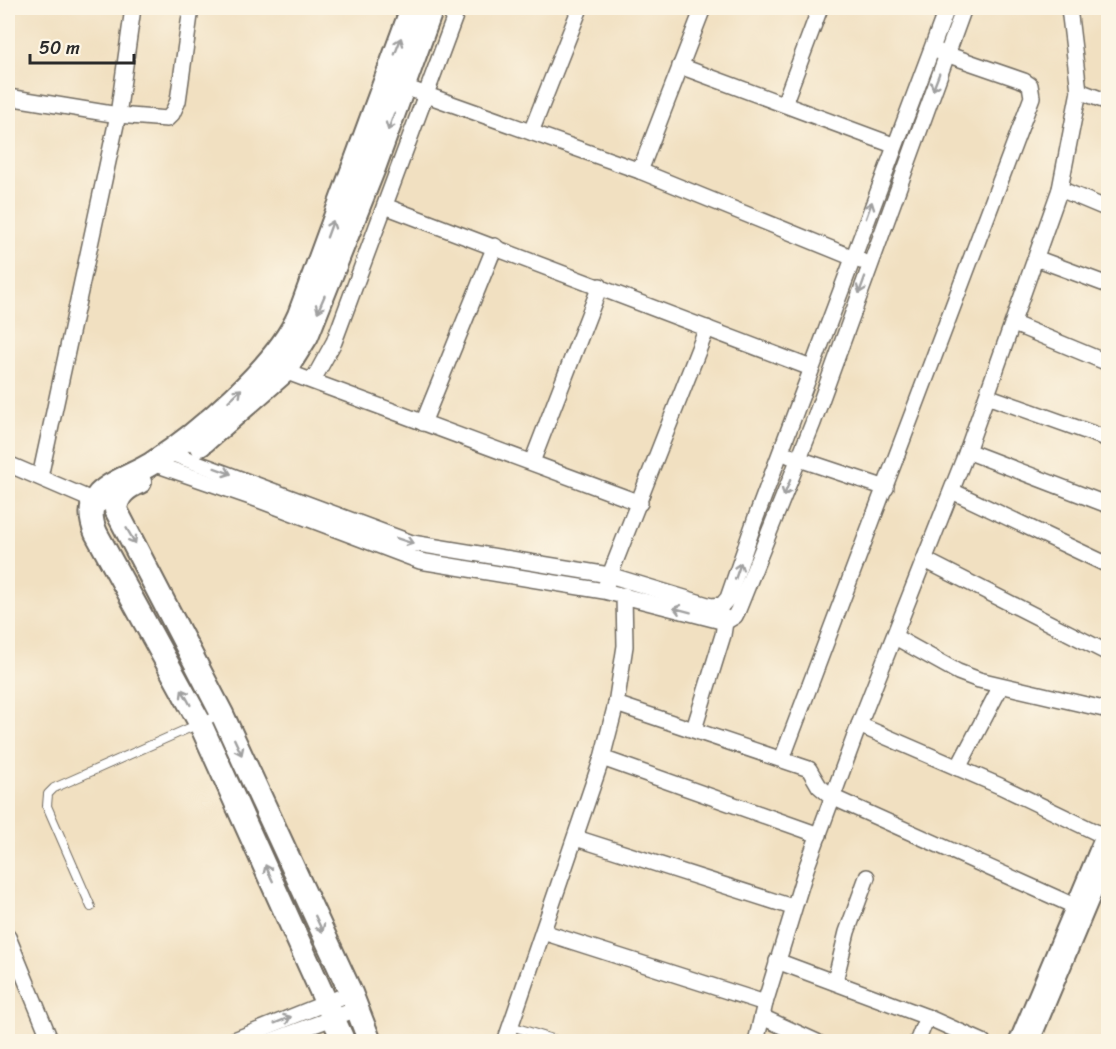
<svg xmlns="http://www.w3.org/2000/svg" width="1116" height="1049" font-family="Sriracha,sans-serif">
	<style>
		.lines { fill: none; stroke-linecap: round; stroke-linejoin: round }
		.lane-casing { stroke: #706a60; stroke-width: 10 }
		.street-casing { stroke: #706a60; stroke-width: 18 }
		.secondary-casing { stroke: #706a60; stroke-width: 26 }
		.highway-casing { stroke: #706a60; stroke-width: 32 }
		.lane { stroke: #fff; stroke-width: 8 }
		.street { stroke: #fff; stroke-width: 15 }
		.secondary { stroke: #fff; stroke-width: 22 }
		.highway { stroke: #fff; stroke-width: 28 }
		.oneway { stroke: #a0a0a0 }
	</style>
	<rect width="100%" height="100%" fill="#fcf5e5"/>
	<filter id="ink" filterUnits="userSpaceOnUse"><feTurbulence type="fractalNoise" baseFrequency=".0167" numOctaves="2"/><feDisplacementMap in="SourceGraphic" scale="12" xChannelSelector="R" yChannelSelector="G"/><feConvolveMatrix kernelMatrix="1 2 1 2 8 2 1 2 1" color-interpolation-filters="sRGB"/></filter>
	<filter id="wash" filterUnits="userSpaceOnUse"><feTurbulence type="fractalNoise" baseFrequency=".008" numOctaves="4" result="noise"/><feDisplacementMap in="SourceGraphic" scale="24" xChannelSelector="R" yChannelSelector="G"/><feGaussianBlur stdDeviation="1.35" result="paint"/><feColorMatrix in="noise" values="0 0 0 0 0 0 0 0 0 0 0 0 0 0 0 0 0 1.4 0 .05"/><feComposite in="paint" operator="in"/></filter>
	<g filter="url(#wash)">
		<rect width="100%" height="100%" fill="#f1e0c1"/>
	</g>
	<g filter="url(#ink)">
		<g class="lines">
			<defs>
				<g id="lane">
					<path d="M 91,907 L 47,806 L 48,794 L 54,788 L 221,714"/>
					<path d="M 511,1026 L 562,1042"/>
				</g>
				<g id="street">
					<path d="M 680,66 L 893,145"/>
					<path d="M 396,84 L 640,171 L 861,261"/>
					<path d="M 1079,91 L 1108,102"/>
					<path d="M 8,97 L 118,115 L 167,119 L 172,114 L 178,101 L 191,8"/>
					<path d="M 784,104 L 820,8"/>
					<path d="M 531,132 L 580,8"/>
					<path d="M 640,171 L 703,8"/>
					<path d="M 1060,189 L 1108,209"/>
					<path d="M 385,206 L 811,368"/>
					<path d="M 1038,259 L 1108,285"/>
					<path d="M 1014,324 L 1108,363"/>
					<path d="M 279,369 L 640,503"/>
					<path d="M 313,380 L 334,342 L 458,8"/>
					<path d="M 987,396 L 1108,439"/>
					<path d="M 423,423 L 495,246"/>
					<path d="M 967,451 L 1108,505"/>
					<path d="M 168,452 L 412,543 L 609,575 L 711,606 L 722,605 L 728,598 L 755,520 L 947,8"/>
					<path d="M 790,456 L 886,488"/>
					<path d="M 532,462 L 600,286"/>
					<path d="M 152,463 L 259,500 L 420,561 L 604,591 L 725,622 L 735,616 L 738,610 L 813,423 L 964,8"/>
					<path d="M 8,464 L 101,504"/>
					<path d="M 40,477 L 118,115 L 133,8"/>
					<path d="M 952,491 L 1108,565"/>
					<path d="M 925,560 L 1108,653"/>
					<path d="M 606,585 L 707,328"/>
					<path d="M 895,637 L 958,672 L 979,680 L 1108,710"/>
					<path d="M 616,704 L 809,769 L 819,786 L 832,797 L 1081,909"/>
					<path d="M 859,725 L 1000,786 L 1108,838"/>
					<path d="M 694,729 L 723,635 L 725,622 L 721,614"/>
					<path d="M 602,758 L 819,835"/>
					<path d="M 782,759 L 1032,97 L 1030,85 L 1024,81 L 937,51"/>
					<path d="M 958,768 L 1001,686"/>
					<path d="M 576,838 L 792,907"/>
					<path d="M 543,932 L 765,1003 L 756,1042"/>
					<path d="M 8,937 L 51,1042"/>
					<path d="M 777,961 L 927,1017 L 983,1042"/>
					<path d="M 835,981 L 847,932 L 867,877"/>
					<path d="M 765,1003 L 806,869 L 859,725 L 967,451 L 1060,189 L 1079,91 L 1069,8"/>
					<path d="M 762,1017 L 817,1042"/>
					<path d="M 229,1042 L 351,993"/>
					<path d="M 268,1042 L 357,1009"/>
					<path d="M 505,1042 L 602,758 L 616,704 L 625,646 L 624,595"/>
					<path d="M 917,1042 L 927,1017"/>
				</g>
				<g id="secondary">
					<path d="M 200,445 L 285,371 L 307,336 L 374,168 L 432,8"/>
					<path d="M 140,482 C 126,488 117,495 116,510 L 222,714 L 351,993 L 370,1042"/>
					<path d="M 344,1042 L 200,723 L 96,533 C 91,521 88,506 99,494 C 112,481 135,474 151,464 C 198,434 277,366 299,315 L 412,8"/>
				</g>
				<path id="highway" d="M 1024,1042 L 1108,842"/>
			</defs>
			<use href="#lane" class="lane-casing"/>
			<use href="#street" class="street-casing"/>
			<use href="#secondary" class="secondary-casing"/>
			<use href="#highway" class="highway-casing"/>
			<use href="#lane" class="lane"/>
			<use href="#street" class="street"/>
			<use href="#secondary" class="secondary"/>
			<use href="#highway" class="highway"/>
		</g>
		<defs><path id="oneway-shaft" d="M-6 0H5M1.5-3L5.5 0L1.5 3" fill="none" stroke-width="1.6" stroke-linecap="round" stroke-linejoin="round" transform="scale(1.5)"/></defs>
		<g class="oneway">
			<use href="#oneway-shaft" transform="translate(398 46) rotate(-69)"/>
			<use href="#oneway-shaft" transform="translate(936 82) rotate(111)"/>
			<use href="#oneway-shaft" transform="translate(391 122) rotate(110)"/>
			<use href="#oneway-shaft" transform="translate(869 210) rotate(-70)"/>
			<use href="#oneway-shaft" transform="translate(330 229) rotate(-70)"/>
			<use href="#oneway-shaft" transform="translate(862 285) rotate(110)"/>
			<use href="#oneway-shaft" transform="translate(321 304) rotate(113)"/>
			<use href="#oneway-shaft" transform="translate(235 395) rotate(-43)"/>
			<use href="#oneway-shaft" transform="translate(223 471) rotate(20)"/>
			<use href="#oneway-shaft" transform="translate(787 488) rotate(112)"/>
			<use href="#oneway-shaft" transform="translate(131 536) rotate(60)"/>
			<use href="#oneway-shaft" transform="translate(405 541) rotate(18)"/>
			<use href="#oneway-shaft" transform="translate(738 571) rotate(-71)"/>
			<use href="#oneway-shaft" transform="translate(682 610) rotate(-165)"/>
			<use href="#oneway-shaft" transform="translate(186 697) rotate(-119)"/>
			<use href="#oneway-shaft" transform="translate(238 747) rotate(65)"/>
			<use href="#oneway-shaft" transform="translate(269 873) rotate(-115)"/>
			<use href="#oneway-shaft" transform="translate(319 924) rotate(65)"/>
			<use href="#oneway-shaft" transform="translate(283 1020) rotate(-22)"/>
		</g>
	</g>
	<rect width="1116" height="1049" fill="none" stroke="#fcf5e5" stroke-width="30"/>
	<path d="M30 54v9h104v-9" fill="none" stroke="#2b2b2b" stroke-width="3"/>
	<text x="39" y="54" font-size="18" fill="#2b2b2b" stroke="#fcf5e5" stroke-width="4.5" paint-order="stroke">50 m</text>
</svg>
